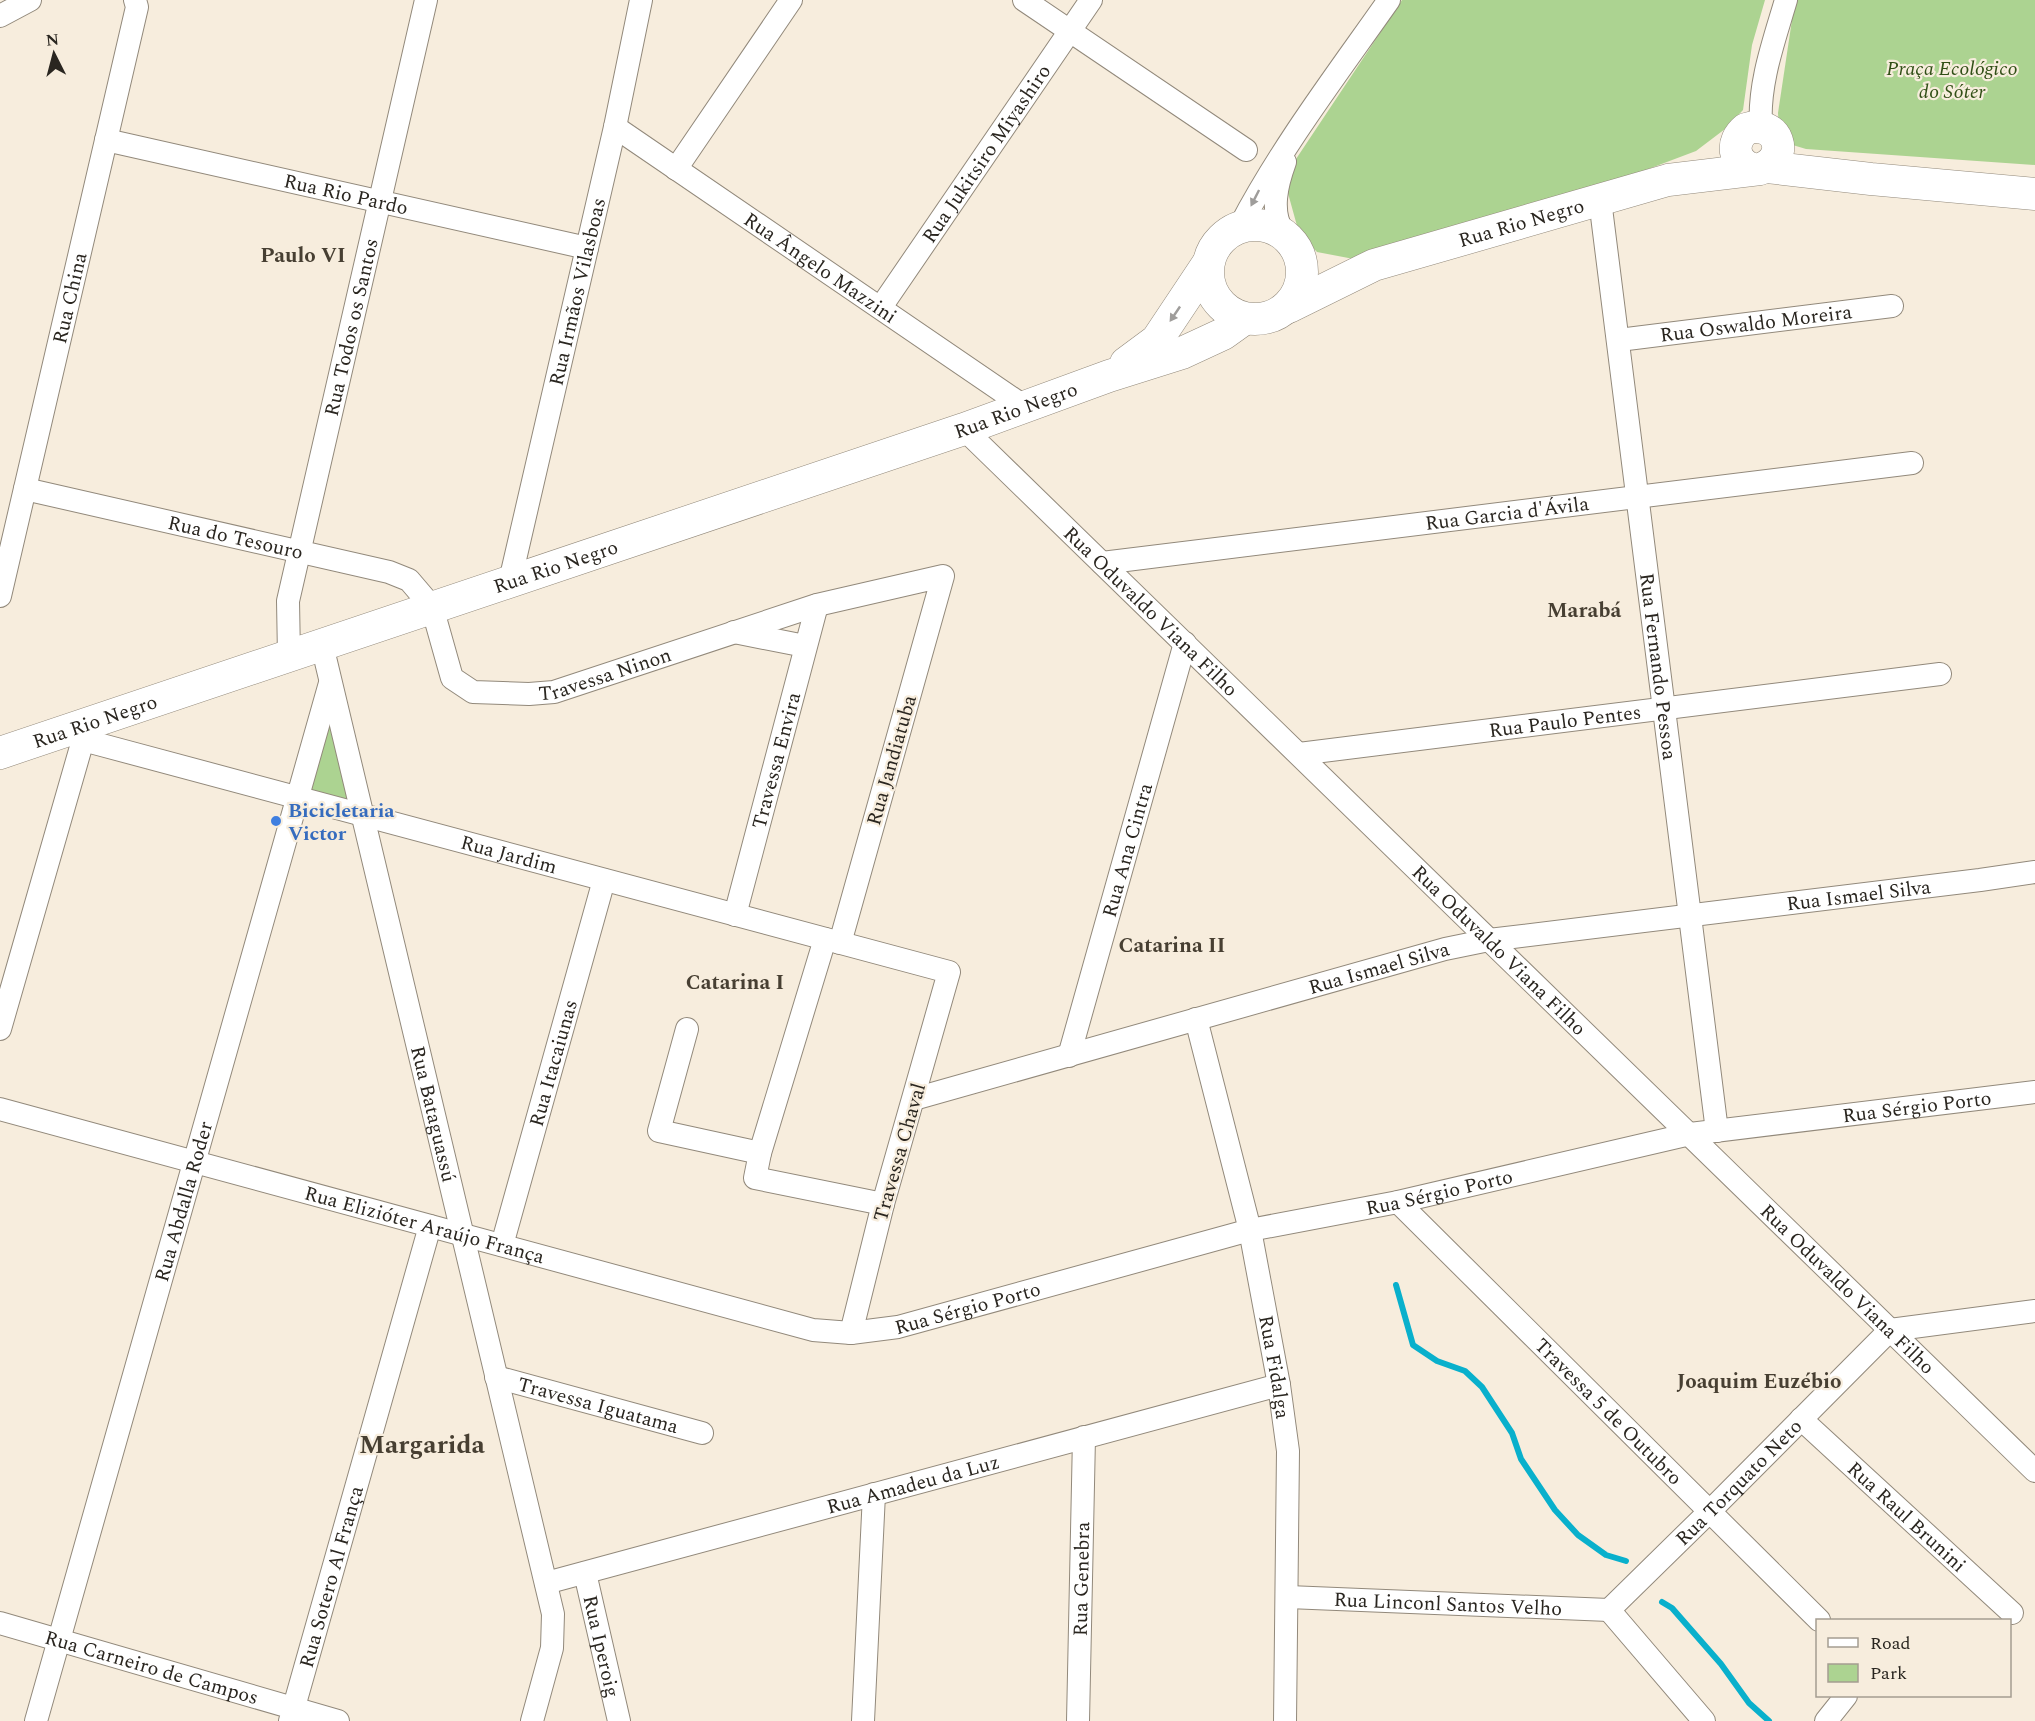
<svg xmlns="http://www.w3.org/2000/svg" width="2035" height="1721" font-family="Spectral,serif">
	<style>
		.green { fill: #acd391 }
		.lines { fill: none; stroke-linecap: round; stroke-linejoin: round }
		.stream { stroke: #09b0cc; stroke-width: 6 }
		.street-casing { stroke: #92897b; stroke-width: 24 }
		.secondary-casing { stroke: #92897b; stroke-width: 33 }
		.street { stroke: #fff; stroke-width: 22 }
		.secondary { stroke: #fff; stroke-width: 32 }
		.oneway { fill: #9f9d9b }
		.shop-dot { fill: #3f7fe0; stroke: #f7eddd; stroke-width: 2 }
		.labels { text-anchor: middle; stroke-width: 4.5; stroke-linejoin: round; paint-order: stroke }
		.park-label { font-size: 20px; font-style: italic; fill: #314f16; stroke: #f7eddd }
		.street-label { font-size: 20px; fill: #2a2620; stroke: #f7eddd }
		.shop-label { font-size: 20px; font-weight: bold; fill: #366cbe; stroke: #f7eddd; text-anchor: start }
		.neighbourhood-label { font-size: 21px; font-weight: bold; fill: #473f32; stroke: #f7eddd }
		.district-label { font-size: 26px; font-weight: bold; fill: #473f32; stroke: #f7eddd }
	</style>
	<rect width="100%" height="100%" fill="#f7eddd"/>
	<g class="green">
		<path d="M 1402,0 L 1765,0 L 1752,45 L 1743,110 L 1725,129 L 1696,151 L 1582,194 L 1359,260 L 1317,252 L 1299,233 L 1286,186 L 1294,162 Z"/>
		<path d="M 1795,0 L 2035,0 L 2035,165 L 1806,149 L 1786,143 L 1779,127 L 1778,113 Z"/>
		<path d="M 330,699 L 355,804 L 304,791 Z"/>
	</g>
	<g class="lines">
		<g class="stream">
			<path d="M 1396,1285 L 1413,1345 L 1437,1361 L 1465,1371 L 1482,1387 L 1512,1433 L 1521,1459 L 1555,1510 L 1578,1535 L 1606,1555 L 1626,1561"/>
			<path d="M 1662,1602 L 1672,1608 L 1721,1664 L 1749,1703 L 1769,1721"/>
		</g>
		<defs>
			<g id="street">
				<path d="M 1024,0 L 1246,150"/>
				<path d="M 0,16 L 30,0"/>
				<path id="s1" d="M 615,127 L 1025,407"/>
				<path d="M 1761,127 C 1758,84 1774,41 1786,0"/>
				<path id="s2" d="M 106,140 L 587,248"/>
				<path d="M 676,169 L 791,0"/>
				<path id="s3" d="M 1600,200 L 1717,1131"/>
				<path d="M 1240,226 C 1282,146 1337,74 1389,0"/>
				<path d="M 1283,232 C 1270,211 1277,184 1285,162"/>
				<path id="s4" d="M 881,307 L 1091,0"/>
				<path id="s5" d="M 1619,340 L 1892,306"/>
				<path id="s6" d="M 964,429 L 2035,1471"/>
				<path id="s7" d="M 25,489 L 389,572 L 409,580 L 432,607 L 452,678 L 473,692 L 529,694 L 554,692 L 817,605 L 943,576 L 840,943"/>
				<path id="s8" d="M 1102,563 L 1912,463"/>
				<path id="s9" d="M 510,581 L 615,127 L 641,0"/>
				<path id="s10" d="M 0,596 L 137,7 L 135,0"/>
				<path d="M 734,632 L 805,646"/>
				<path id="s11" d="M 322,645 L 553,1614 L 552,1648 L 532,1721"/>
				<path id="s12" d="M 289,656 L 288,601 L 426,0"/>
				<path id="s13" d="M 83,740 L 949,972 L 883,1204 L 851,1333"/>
				<path id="s14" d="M 1299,754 L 1940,674"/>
				<path id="s15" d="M 735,915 L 817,605"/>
				<path d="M 825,939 L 760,1153 L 755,1178 L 883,1204"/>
				<path id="s16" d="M 1196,1019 L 1250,1230 L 1279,1385 L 1288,1451 L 1285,1721"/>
				<path d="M 0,1029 L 83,740"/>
				<path d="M 687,1029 L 659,1131 L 760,1153"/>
				<path id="s17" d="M 1069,1056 L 1185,643"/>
				<path id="s18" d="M 914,1099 L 1445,949 L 1489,940 L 1980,880 L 2035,872"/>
				<path id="s19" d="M 0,1109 L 813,1330 L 851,1333 L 898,1327 L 1250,1230 L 1398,1202 L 1690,1134 L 2035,1092"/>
				<path id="s20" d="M 1398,1202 L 1819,1620"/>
				<path id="s21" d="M 502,1245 L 604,880"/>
				<path id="s22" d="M 496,1377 L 702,1433"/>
				<path id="s23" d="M 1801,1419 L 2012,1613"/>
				<path id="s24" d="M 585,1573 L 619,1721"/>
				<path id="s25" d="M 546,1583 L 1279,1385"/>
				<path id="s26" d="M 1288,1597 L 1609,1610"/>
				<path id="s27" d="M 1609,1610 L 1710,1511 L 1890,1330 L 2035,1311"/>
				<path d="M 1609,1610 L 1704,1721"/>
				<path id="s28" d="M 0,1623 L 338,1721"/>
				<path id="s29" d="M 36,1721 L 330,683"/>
				<path id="s30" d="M 290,1721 L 430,1226"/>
				<path d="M 863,1721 L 874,1494"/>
				<path id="s31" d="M 1078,1721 L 1084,1437"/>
				<path d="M 1826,1721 L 1846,1696"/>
			</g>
			<g id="secondary">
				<path d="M 1767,167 L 1871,179 L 2035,194"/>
				<circle cx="1255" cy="272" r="47"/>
				<path id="s32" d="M 1289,307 L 1374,265 L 1668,180 L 1760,169 C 1792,158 1778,118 1746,129 C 1730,142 1733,162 1752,169"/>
				<path d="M 1126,363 L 1157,340 L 1207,265"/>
				<path id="s33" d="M 0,753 L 964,429 L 1109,376 L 1182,353 L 1223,334 L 1244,319"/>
			</g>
		</defs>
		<use href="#street" class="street-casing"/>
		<use href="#secondary" class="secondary-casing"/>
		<use href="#street" class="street"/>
		<use href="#secondary" class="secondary"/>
	</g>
	<defs><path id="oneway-solid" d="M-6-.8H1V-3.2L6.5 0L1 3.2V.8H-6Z" transform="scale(1.5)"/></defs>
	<g class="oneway">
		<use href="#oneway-solid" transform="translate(1255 198) rotate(117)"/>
		<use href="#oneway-solid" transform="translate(1175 314) rotate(124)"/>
	</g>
	<circle class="shop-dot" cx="276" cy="821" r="6"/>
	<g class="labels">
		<g class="park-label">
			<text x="1952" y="75">Praça Ecológico<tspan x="1952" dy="23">do Sóter</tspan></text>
		</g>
		<g class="street-label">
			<text dy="7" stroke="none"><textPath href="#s4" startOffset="186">Rua Jukitsiro Miyashiro</textPath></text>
			<text dy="7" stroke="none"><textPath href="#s2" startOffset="246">Rua Rio Pardo</textPath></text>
			<text dy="7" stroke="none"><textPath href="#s32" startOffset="248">Rua Rio Negro</textPath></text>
			<text dy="7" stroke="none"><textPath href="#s1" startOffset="249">Rua Ângelo Mazzini</textPath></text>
			<text dy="7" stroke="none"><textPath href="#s9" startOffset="297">Rua Irmãos Vilasboas</textPath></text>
			<text dy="7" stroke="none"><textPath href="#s10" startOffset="306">Rua China</textPath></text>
			<text dy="7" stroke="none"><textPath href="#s5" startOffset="138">Rua Oswaldo Moreira</textPath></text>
			<text dy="7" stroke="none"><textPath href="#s12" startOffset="336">Rua Todos os Santos</textPath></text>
			<text dy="7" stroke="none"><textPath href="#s33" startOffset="1072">Rua Rio Negro</textPath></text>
			<text dy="7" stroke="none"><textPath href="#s8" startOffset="408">Rua Garcia d'Ávila</textPath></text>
			<text dy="7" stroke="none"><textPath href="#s7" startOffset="216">Rua do Tesouro</textPath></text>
			<text dy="7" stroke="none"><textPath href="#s33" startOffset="586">Rua Rio Negro</textPath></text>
			<text dy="7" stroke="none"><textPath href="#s6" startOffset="261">Rua Oduvaldo Viana Filho</textPath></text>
			<text dy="7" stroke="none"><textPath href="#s3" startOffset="470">Rua Fernando Pessoa</textPath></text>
			<text dy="7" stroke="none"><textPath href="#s7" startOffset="664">Travessa Ninon</textPath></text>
			<text dy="7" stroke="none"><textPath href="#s33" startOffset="100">Rua Rio Negro</textPath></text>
			<text dy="7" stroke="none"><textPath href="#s14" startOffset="268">Rua Paulo Pentes</textPath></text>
			<text dy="7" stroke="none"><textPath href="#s15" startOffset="160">Travessa Envira</textPath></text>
			<text transform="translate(891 760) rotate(-74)" y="7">Rua Jandiatuba</text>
			<text dy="7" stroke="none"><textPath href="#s17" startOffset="214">Rua Ana Cintra</textPath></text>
			<text dy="7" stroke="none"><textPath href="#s13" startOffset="441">Rua Jardim</textPath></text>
			<text dy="7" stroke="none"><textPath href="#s18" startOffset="969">Rua Ismael Silva</textPath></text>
			<text dy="7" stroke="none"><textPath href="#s6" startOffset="747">Rua Oduvaldo Viana Filho</textPath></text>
			<text dy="7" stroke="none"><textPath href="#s18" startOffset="483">Rua Ismael Silva</textPath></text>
			<text dy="7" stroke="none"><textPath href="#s21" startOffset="189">Rua Itacaiunas</textPath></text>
			<text dy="7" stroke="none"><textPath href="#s19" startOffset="1972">Rua Sérgio Porto</textPath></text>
			<text dy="7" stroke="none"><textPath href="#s11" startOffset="482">Rua Bataguassú</textPath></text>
			<text transform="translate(899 1152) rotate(-74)" y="7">Travessa Chaval</text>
			<text dy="7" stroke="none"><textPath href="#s19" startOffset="1486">Rua Sérgio Porto</textPath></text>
			<text dy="7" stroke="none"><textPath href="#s29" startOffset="540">Rua Abdalla Roder</textPath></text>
			<text dy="7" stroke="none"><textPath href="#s19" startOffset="440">Rua Elizióter Araújo França</textPath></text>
			<text dy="7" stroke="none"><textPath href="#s6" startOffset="1233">Rua Oduvaldo Viana Filho</textPath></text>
			<text dy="7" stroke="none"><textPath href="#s19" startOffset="1000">Rua Sérgio Porto</textPath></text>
			<text dy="7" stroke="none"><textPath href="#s16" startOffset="357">Rua Fidalga</textPath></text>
			<text dy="7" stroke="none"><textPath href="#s22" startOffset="106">Travessa Iguatama</textPath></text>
			<text dy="7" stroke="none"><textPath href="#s20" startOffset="297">Travessa 5 de Outubro</textPath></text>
			<text dy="7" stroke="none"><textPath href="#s27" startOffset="182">Rua Torquato Neto</textPath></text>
			<text dy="7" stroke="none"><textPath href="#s25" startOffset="380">Rua Amadeu da Luz</textPath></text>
			<text dy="7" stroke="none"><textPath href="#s23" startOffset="144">Rua Raul Brunini</textPath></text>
			<text dy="7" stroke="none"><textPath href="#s30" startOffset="150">Rua Sotero Al França</textPath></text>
			<text dy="7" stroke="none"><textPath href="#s31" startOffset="142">Rua Genebra</textPath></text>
			<text dy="7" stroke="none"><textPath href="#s26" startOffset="160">Rua Linconl Santos Velho</textPath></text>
			<text dy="7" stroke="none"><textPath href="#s24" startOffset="75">Rua Iperoig</textPath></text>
			<text dy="7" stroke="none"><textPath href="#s28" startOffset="158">Rua Carneiro de Campos</textPath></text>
		</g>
		<g class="shop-label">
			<text x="288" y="817">Bicicletaria<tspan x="288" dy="23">Victor</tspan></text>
		</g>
		<g class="neighbourhood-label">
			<text x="303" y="262">Paulo VI</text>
			<text x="1584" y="617">Marabá</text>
			<text x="1172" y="952">Catarina II</text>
			<text x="735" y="989">Catarina I</text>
			<text x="1759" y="1388">Joaquim Euzébio</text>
		</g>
		<g class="district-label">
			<text x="422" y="1453">Margarida</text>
		</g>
	</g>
	<rect x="1816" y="1619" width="195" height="78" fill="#f7eddd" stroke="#a59d91" stroke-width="1.5"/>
	<rect x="1828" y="1638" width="30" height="9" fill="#ffffff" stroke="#a59d91" stroke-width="1.5"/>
	<text x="1870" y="1649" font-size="18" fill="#2a2620">Road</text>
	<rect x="1828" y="1664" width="30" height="18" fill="#acd391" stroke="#a59d91" stroke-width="1.5"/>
	<text x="1870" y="1679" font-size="18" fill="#2a2620">Park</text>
	<g transform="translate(54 54) rotate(354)" stroke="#f7eddd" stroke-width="4.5" paint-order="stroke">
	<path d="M0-4.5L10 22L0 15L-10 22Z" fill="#2a2620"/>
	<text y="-9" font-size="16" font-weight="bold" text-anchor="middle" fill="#2a2620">N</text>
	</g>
</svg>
